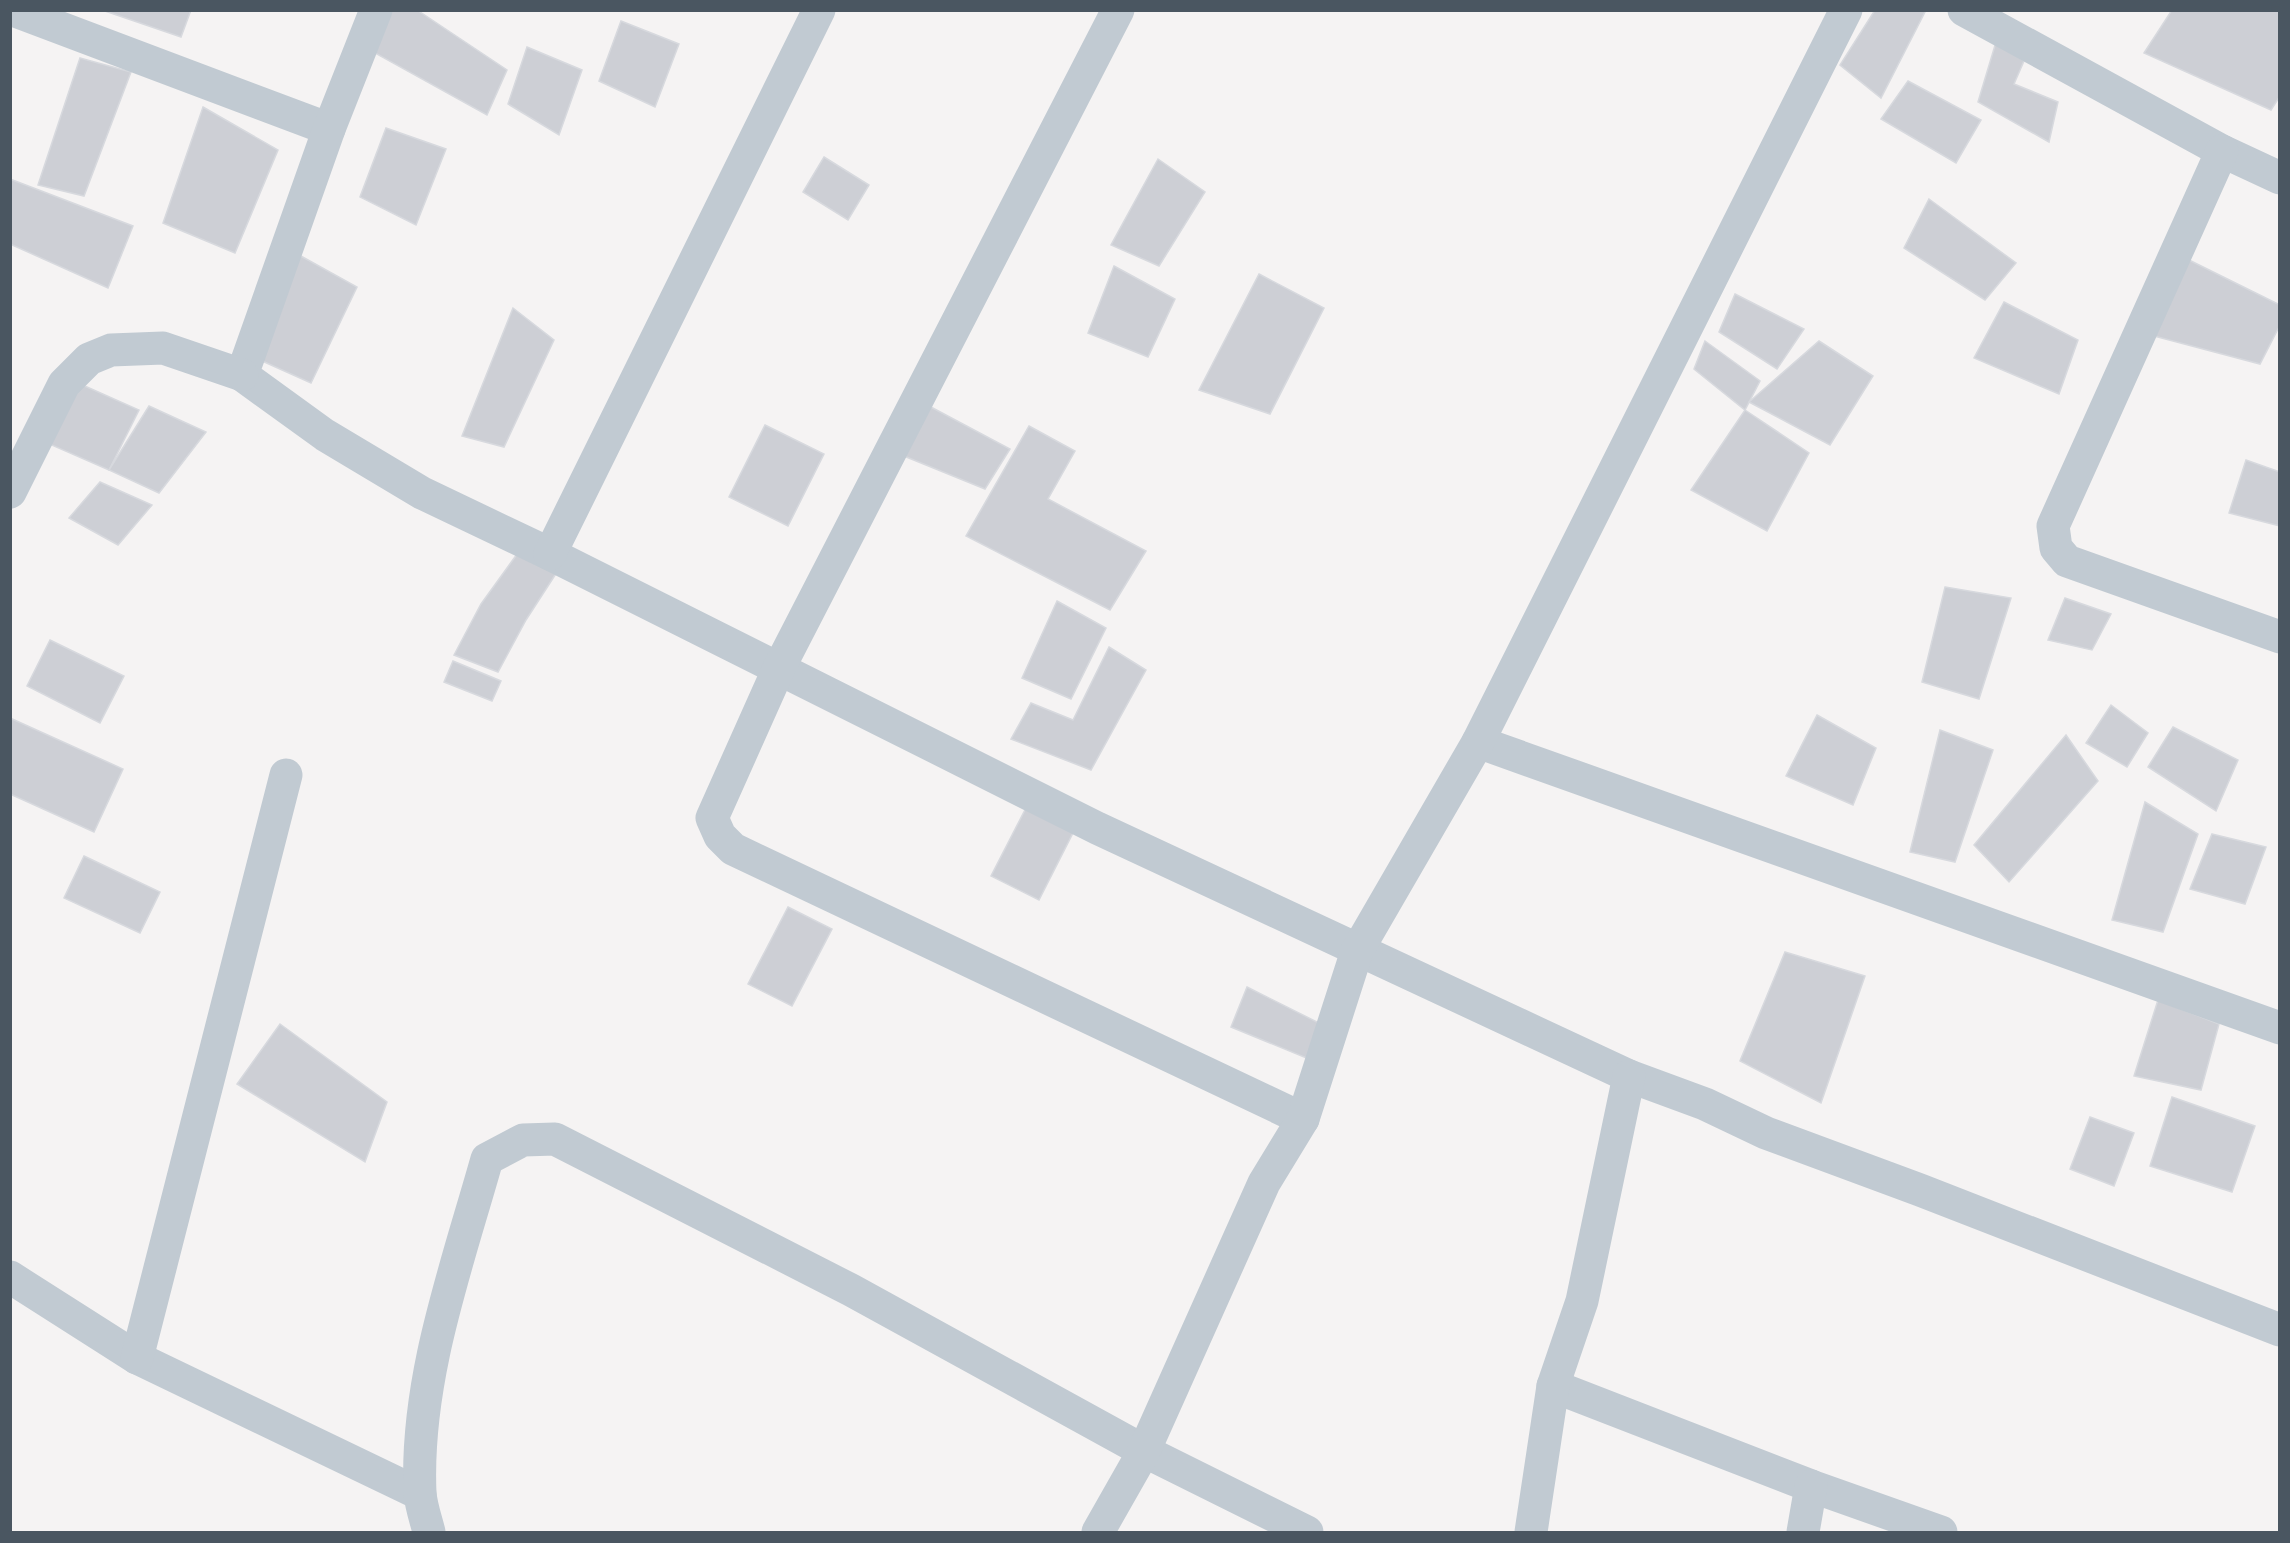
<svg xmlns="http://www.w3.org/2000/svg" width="2290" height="1543" font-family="Quicksand,sans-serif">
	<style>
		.building { fill: #cdcfd5; stroke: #d7d9de; stroke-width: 1.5 }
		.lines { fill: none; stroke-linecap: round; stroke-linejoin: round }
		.minor { stroke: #c1cad2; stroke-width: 33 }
	</style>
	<rect width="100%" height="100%" fill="#f5f3f3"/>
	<g class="building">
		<path d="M 102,10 L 191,10 L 181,37 Z"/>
		<path d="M 392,10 L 417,10 L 507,70 L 487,115 L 375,53 Z"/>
		<path d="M 1875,10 L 1926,10 L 1881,98 L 1840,65 Z"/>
		<path d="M 2172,10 L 2280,10 L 2280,96 L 2271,110 L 2144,53 Z"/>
		<path d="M 621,21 L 679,44 L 655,107 L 599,81 Z"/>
		<path d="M 1996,42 L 2024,61 L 2014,84 L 2058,102 L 2049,142 L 1978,102 Z"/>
		<path d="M 527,47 L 582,70 L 559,135 L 508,104 Z"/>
		<path d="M 80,58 L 131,72 L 84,196 L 38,185 Z"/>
		<path d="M 1908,81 L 1981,120 L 1956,163 L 1881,119 Z"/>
		<path d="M 203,107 L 278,150 L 235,253 L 163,223 Z"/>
		<path d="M 386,128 L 446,149 L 416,225 L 360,197 Z"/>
		<path d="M 824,157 L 869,185 L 848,220 L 803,192 Z"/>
		<path d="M 1158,159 L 1205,192 L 1159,266 L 1111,245 Z"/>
		<path d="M 10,179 L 133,226 L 108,288 L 10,244 Z"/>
		<path d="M 1929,199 L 2016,263 L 1985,300 L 1904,248 Z"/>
		<path d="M 299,255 L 357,287 L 311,383 L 260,360 Z"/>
		<path d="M 2189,260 L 2280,305 L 2280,325 L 2260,364 L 2154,336 Z"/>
		<path d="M 1114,266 L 1175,299 L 1148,357 L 1088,333 Z"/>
		<path d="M 1259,274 L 1324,308 L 1270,414 L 1199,390 Z"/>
		<path d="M 1735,294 L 1804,329 L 1777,369 L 1719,332 Z"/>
		<path d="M 2004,302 L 2078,340 L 2059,394 L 1974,358 Z"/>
		<path d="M 513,308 L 554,340 L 504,447 L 462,436 Z"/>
		<path d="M 1705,341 L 1760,381 L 1745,410 L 1694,369 Z"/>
		<path d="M 1819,341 L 1873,376 L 1830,445 L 1749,402 Z"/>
		<path d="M 78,383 L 139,410 L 109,470 L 47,443 Z"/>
		<path d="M 149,406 L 206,432 L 159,493 L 109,470 Z"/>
		<path d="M 929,406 L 1010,449 L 985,489 L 904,456 Z"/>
		<path d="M 1745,410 L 1809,453 L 1767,531 L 1691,490 Z"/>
		<path d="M 765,425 L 824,454 L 788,526 L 729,497 Z"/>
		<path d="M 1029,426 L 1075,451 L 1048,499 L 1146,551 L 1110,610 L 966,536 Z"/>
		<path d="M 2246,460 L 2280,472 L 2280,526 L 2229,513 Z"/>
		<path d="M 100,482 L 152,505 L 118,545 L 69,518 Z"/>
		<path d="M 520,550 L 559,569 L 526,620 L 498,672 L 454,655 L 481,604 Z"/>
		<path d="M 1945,587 L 2011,598 L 1979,699 L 1922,682 Z"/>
		<path d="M 2065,598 L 2111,614 L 2092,650 L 2048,640 Z"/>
		<path d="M 1057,601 L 1106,628 L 1071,699 L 1022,678 Z"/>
		<path d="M 50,640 L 124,676 L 100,723 L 27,686 Z"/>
		<path d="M 1109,647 L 1146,670 L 1091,770 L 1011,739 L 1031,703 L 1073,720 Z"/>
		<path d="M 453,661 L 501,681 L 492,701 L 444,682 Z"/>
		<path d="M 2111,705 L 2148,733 L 2127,767 L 2086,743 Z"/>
		<path d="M 1817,715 L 1876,748 L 1853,805 L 1786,776 Z"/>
		<path d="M 10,718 L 123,769 L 94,832 L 10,794 Z"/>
		<path d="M 2173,727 L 2238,760 L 2216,811 L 2148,767 Z"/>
		<path d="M 1940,730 L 1993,750 L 1955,862 L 1910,852 Z"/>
		<path d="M 2066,735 L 2098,781 L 2009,882 L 1974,845 Z"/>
		<path d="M 1029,802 L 1077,825 L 1039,900 L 991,876 Z"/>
		<path d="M 2145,802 L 2198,834 L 2163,932 L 2112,920 Z"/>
		<path d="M 2212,834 L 2266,847 L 2245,904 L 2190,889 Z"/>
		<path d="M 84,856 L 160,892 L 140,933 L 64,898 Z"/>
		<path d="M 788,907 L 832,929 L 792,1006 L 748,984 Z"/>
		<path d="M 1785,952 L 1865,976 L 1821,1103 L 1740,1061 Z"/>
		<path d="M 1247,987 L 1323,1025 L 1309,1059 L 1231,1027 Z"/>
		<path d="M 2158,1000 L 2219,1024 L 2201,1090 L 2134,1076 Z"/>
		<path d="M 280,1024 L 387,1102 L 365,1162 L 237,1084 Z"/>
		<path d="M 2172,1097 L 2255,1126 L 2232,1192 L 2150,1166 Z"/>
		<path d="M 2090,1117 L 2134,1133 L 2114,1186 L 2070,1169 Z"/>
	</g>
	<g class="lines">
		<g class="minor">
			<path d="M 13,10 L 329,129"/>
			<path d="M 376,10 L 329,129 L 242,375 L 325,435 L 422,493 L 550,554 L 1097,828 L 1629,1076 L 1705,1104 L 1766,1133 L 1920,1190 L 2280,1330"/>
			<path d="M 1118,10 L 779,668 L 712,818 L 720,836 L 733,849 L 1303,1119"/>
			<path d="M 1964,10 L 2222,151 L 2280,178"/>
			<path d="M 2222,151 L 2053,526 L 2056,548 L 2067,561 L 2280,637"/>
			<path d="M 10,492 L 64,384 L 89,359 L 111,350 L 163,348 L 242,375"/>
			<path d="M 550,554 L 819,10"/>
			<path d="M 1478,742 L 2280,1028"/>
			<path d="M 10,1277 L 137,1358 L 420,1494"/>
			<path d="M 137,1358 L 286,775"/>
			<path d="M 1553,1386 L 1811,1486 L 1941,1532"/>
			<path d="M 429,1532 C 426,1520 421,1506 420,1493 C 415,1379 457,1266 487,1159 L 523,1140 L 555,1139 L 851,1290 L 1144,1451 L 1307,1532"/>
			<path d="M 1098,1532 L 1144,1451 L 1264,1183 L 1303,1119 L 1357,951 L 1478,742 L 1846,10"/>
			<path d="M 1531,1532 L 1553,1386 L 1582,1301 L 1629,1076"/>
			<path d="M 1803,1532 L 1811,1486"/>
		</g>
	</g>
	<rect width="2290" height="1543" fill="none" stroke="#4a5661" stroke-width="24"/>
</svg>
